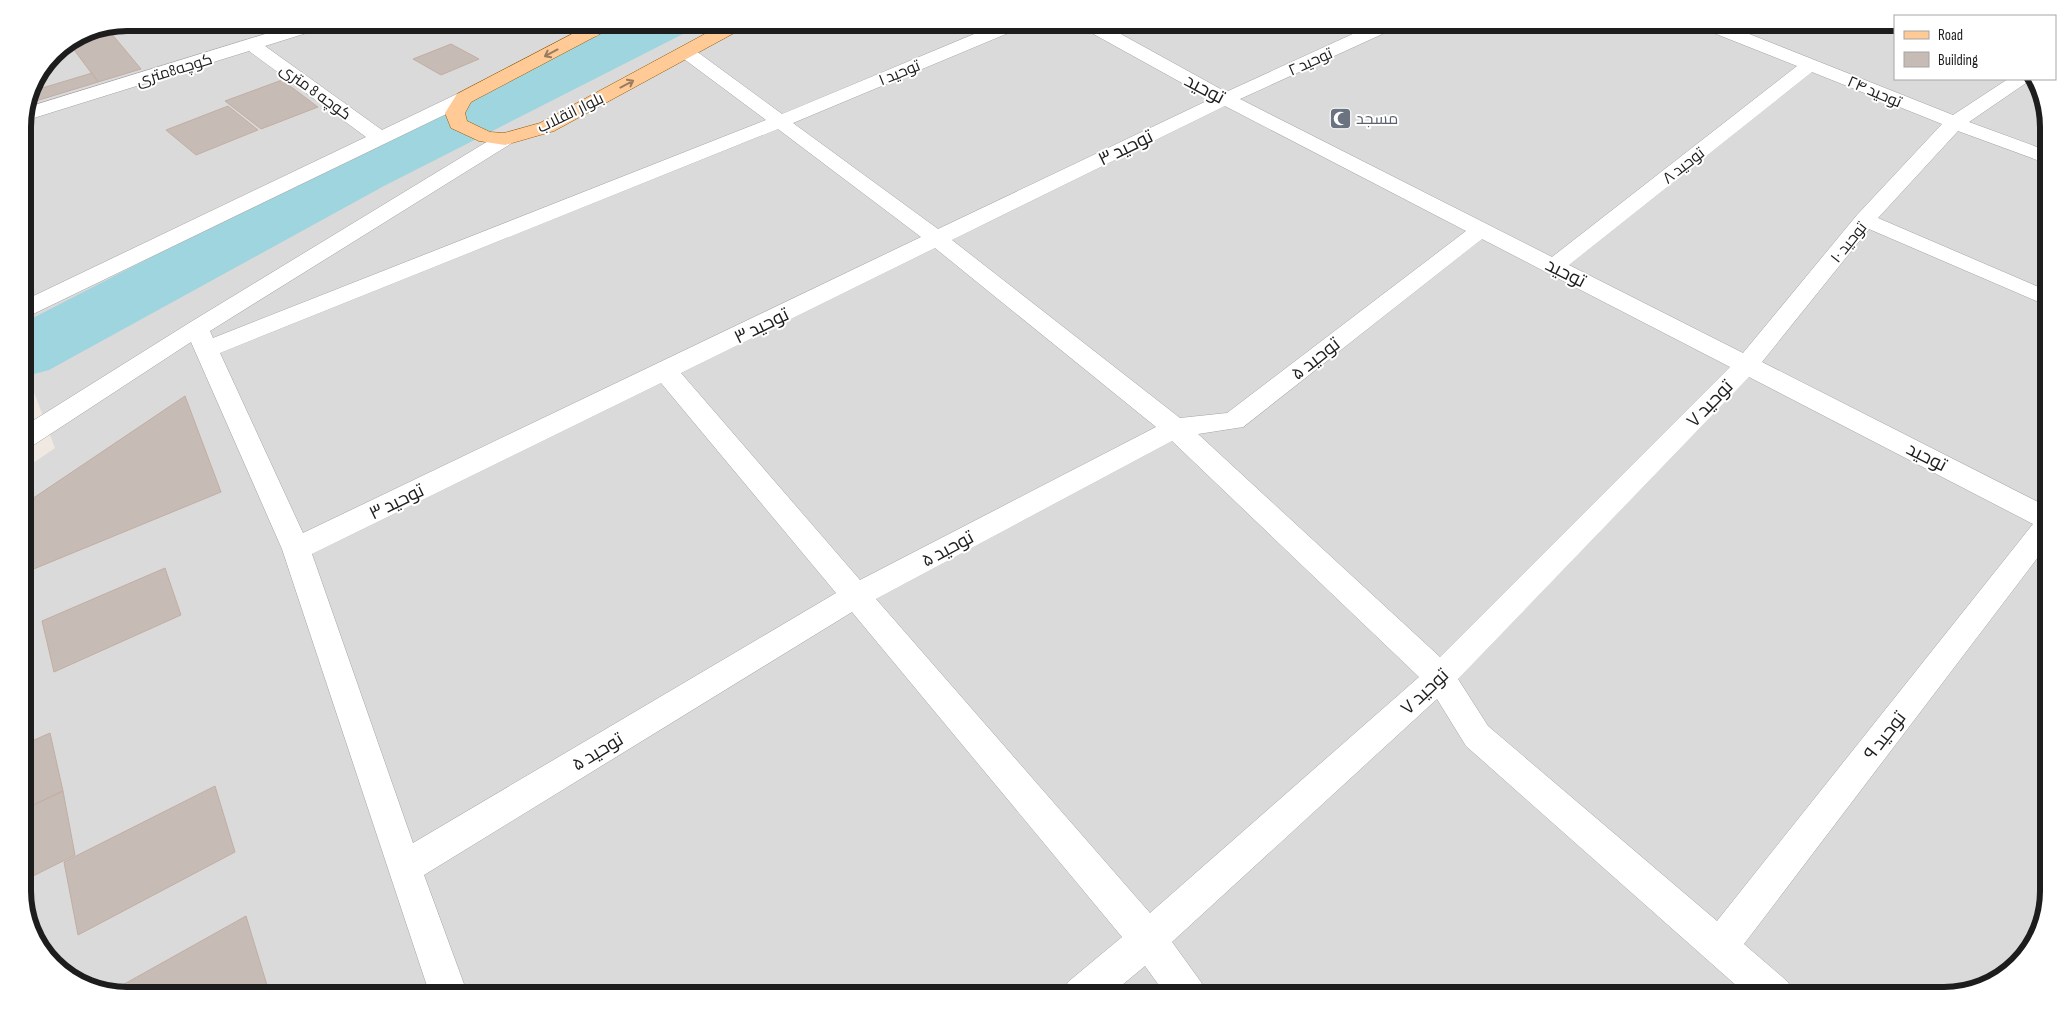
<svg xmlns="http://www.w3.org/2000/svg" width="2071" height="1018" font-family="'Sofia Sans Condensed',Cairo,sans-serif">
	<style>
		.residential { fill: #dbdada }
		.lines { fill: none; stroke-linecap: round; stroke-linejoin: round }
		.river { fill: #9fd5df; fill-rule: evenodd }
		.building { fill: #c7bbb5; stroke: #c1aea3 }
		.minor-casing { stroke: #a4a4a4; stroke-width: 1 }
		.major-casing { stroke: #955900; stroke-width: 1 }
		.minor { fill: #fff; fill-rule: evenodd }
		.major { fill: #ffca96; fill-rule: evenodd }
		.oneway { stroke: #997c60 }
		.labels { text-anchor: middle; stroke-width: 4; stroke-linejoin: round; paint-order: stroke }
		.far-street-label { font-size: 16px; fill: #1d1d1d; stroke: #fff }
		.far-worship-label { font-size: 16px; fill: #5b616d; stroke: #fff; text-anchor: start }
		.street-label { font-size: 19px; fill: #1d1d1d; stroke: #fff }
		.rim { fill: none; stroke: #1d1d1d; stroke-width: 6 }
	</style>
	<rect width="100%" height="100%" fill="#efe9e2"/>
	<path class="residential" d="M 127,23 L 1895,23 L 1895,79 L 2034,79 L 2048,120 L 2048,891 L 2038,937 L 2002,978 L 1944,995 L 127,995 L 81,985 L 40,949 L 23,898 L 23,470 L 55,448 L 23,363 L 23,120 L 31,87 L 53,53 L 87,30 Z"/>
	<g class="lines">
		<path class="river" d="M 625,22 L 693,22 L 685,33 L 384,186 L 49,370 L 23,377 L 23,323 L 340,160 Z"/>
	</g>
	<g class="building">
		<path d="M 127,22 L 149,22 L 112,33 L 106,27 Z"/>
		<path d="M 478,22 L 510,22 L 486,30 Z"/>
		<path d="M 106,27 L 141,69 L 98,82 L 69,43 L 87,30 Z"/>
		<path d="M 451,44 L 479,59 L 441,75 L 413,59 Z"/>
		<path d="M 92,73 L 98,82 L 26,104 L 29,92 Z"/>
		<path d="M 282,80 L 318,107 L 261,129 L 225,101 Z"/>
		<path d="M 228,106 L 258,130 L 196,155 L 166,130 Z"/>
		<path d="M 185,396 L 221,492 L 24,573 L 23,505 Z"/>
		<path d="M 165,568 L 181,615 L 54,672 L 42,621 Z"/>
		<path d="M 50,733 L 63,791 L 23,810 L 23,745 Z"/>
		<path d="M 215,786 L 235,852 L 78,935 L 64,862 Z"/>
		<path d="M 63,791 L 75,855 L 23,881 L 23,810 Z"/>
		<path d="M 246,916 L 270,995 L 127,996 L 110,992 Z"/>
	</g>
	<g class="lines">
		<defs>
			<g id="minor">
				<path d="M 304,22 L 331,22 L 329,26 L 265,46 L 382,130 L 457,94 L 464,92 L 471,94 L 473,98 L 471,102 L 31,315 L 23,317 L 23,301 L 366,137 L 249,51 L 24,121 L 25,108 Z"/>
				<path d="M 570,22 L 589,22 L 600,32 L 597,36 C 586,38 577,31 570,22 Z"/>
				<path d="M 1003,22 L 1027,22 L 1025,26 L 793,123 L 938,229 L 1211,99 L 1079,26 L 1077,22 L 1099,22 L 1226,92 L 1379,22 L 1402,22 L 1400,26 L 1240,99 L 1552,257 L 1797,66 L 1696,26 L 1694,22 L 1719,22 L 1953,115 L 2008,79 L 2029,79 L 2026,83 L 1969,122 L 2048,151 L 2048,164 L 1958,131 L 1878,218 L 2048,291 L 2048,306 L 1869,229 L 1762,362 L 2048,507 L 2048,544 L 1744,944 L 1788,982 L 1794,995 L 1747,995 L 1466,746 L 1437,699 L 1172,942 L 1201,982 L 1207,995 L 1166,995 L 1145,966 L 1110,995 L 1062,995 L 1068,982 L 1122,937 L 852,612 L 424,875 L 468,995 L 430,995 L 282,549 L 191,342 L 32,446 L 23,448 L 23,427 L 189,323 L 498,135 L 505,133 L 512,135 L 515,139 L 512,143 L 210,331 L 213,338 L 766,120 L 680,56 L 677,52 L 680,48 L 686,47 L 692,48 L 782,114 ZM 1812,72 L 1942,124 L 1857,215 L 1743,353 L 1569,265 ZM 1225,106 L 1466,231 L 1227,413 L 1180,418 L 952,240 ZM 778,129 L 921,237 L 303,533 L 220,353 ZM 1482,239 L 1730,367 L 1440,657 L 1198,434 L 1243,427 ZM 935,248 L 1156,427 L 860,580 L 681,373 ZM 1749,377 L 2033,524 L 1717,921 L 1488,726 L 1458,679 ZM 661,383 L 836,593 L 413,843 L 312,554 ZM 1172,441 L 1419,677 L 1150,913 L 876,599 Z"/>
			</g>
			<path id="major" d="M 595,22 L 617,22 L 615,26 L 471,102 L 465,113 L 467,121 L 490,132 L 504,133 L 540,123 L 727,22 L 749,22 L 747,26 L 554,131 L 505,145 L 479,141 L 451,128 L 445,113 L 457,94 Z"/>
		</defs>
		<use href="#minor" class="minor-casing"/>
		<use href="#major" class="major-casing"/>
		<use href="#minor" class="minor"/>
		<use href="#major" class="major"/>
	</g>
	<defs><path id="oneway-shaft" d="M-6 0H5M1.5-3L5.5 0L1.5 3" fill="none" stroke-width="1.6" stroke-linecap="round" stroke-linejoin="round" transform="scale(1.25)"/></defs>
	<g class="oneway">
		<use href="#oneway-shaft" transform="translate(551 53) rotate(152)"/>
		<use href="#oneway-shaft" transform="translate(627 84) rotate(-28)"/>
	</g>
	<defs>
		<symbol id="mosque-square" viewBox="-11 -11 22 22"><rect x="-9" y="-9" width="18" height="18" rx="4" fill="#6b7280" stroke="#fff"/><path d="M3.5-4.9A6 6 0 1 0 3.5 4.9A5 5 0 1 1 3.5-4.9Z" fill="#fff"/></symbol>
	</defs>
	<g fill-rule="evenodd">
		<use href="#mosque-square" x="1328" y="106" width="25" height="25"/>
	</g>
	<g class="labels">
		<g class="far-street-label">
			<text transform="translate(1310 61) rotate(-24)" y="6">توحید ۲</text>
			<text transform="translate(174 69) rotate(-17)" y="6">کوچه8متری</text>
			<text transform="translate(899 72) rotate(-22)" y="6">توحید ۱</text>
			<text transform="translate(316 91) rotate(36)" y="6">کوچه 8 متری</text>
			<text transform="translate(1875 91) rotate(23)" y="6">توحید ۲۴</text>
			<text transform="translate(570 112) rotate(-26)" y="6">بلوار انقلاب</text>
			<text transform="translate(1683 165) rotate(-38)" y="6">توحید ۸</text>
			<text transform="translate(1848 242) rotate(-51)" y="6">توحید ۱۰</text>
		</g>
		<g class="far-worship-label">
			<text x="1356" y="124">مسجد</text>
		</g>
		<g class="street-label">
			<text transform="translate(1205 88) rotate(28)" y="7">توحید</text>
			<text transform="translate(1125 147) rotate(-26)" y="7">توحید ۳</text>
			<text transform="translate(1566 272) rotate(27)" y="7">توحید</text>
			<text transform="translate(761 325) rotate(-26)" y="7">توحید ۳</text>
			<text transform="translate(1315 358) rotate(-38)" y="7">توحید ۵</text>
			<text transform="translate(1709 403) rotate(-46)" y="7">توحید ۷</text>
			<text transform="translate(1927 456) rotate(27)" y="7">توحید</text>
			<text transform="translate(396 501) rotate(-26)" y="7">توحید ۳</text>
			<text transform="translate(947 548) rotate(-28)" y="7">توحید ۵</text>
			<text transform="translate(1424 691) rotate(-43)" y="7">توحید ۷</text>
			<text transform="translate(1884 735) rotate(-52)" y="7">توحید ۹</text>
			<text transform="translate(597 751) rotate(-31)" y="7">توحید ۵</text>
		</g>
	</g>
	<path d="M0 0H2071V1018H0ZM127 31H1944A96 96 0 0 1 2040 127V891A96 96 0 0 1 1944 987H127A96 96 0 0 1 31 891V127A96 96 0 0 1 127 31Z" fill="#fff" fill-rule="evenodd"/>
	<path class="rim" d="M127 31H1944A96 96 0 0 1 2040 127V891A96 96 0 0 1 1944 987H127A96 96 0 0 1 31 891V127A96 96 0 0 1 127 31Z"/>
	<rect x="1894" y="15" width="162" height="65" fill="#ffffff" stroke="#a5a5a5"/>
	<rect x="1904" y="31" width="25" height="8" fill="#ffca96" stroke="#a5a5a5"/>
	<text x="1938" y="40" font-size="15" fill="#1d1d1d">Road</text>
	<rect x="1904" y="52" width="25" height="15" fill="#c7bbb5" stroke="#a5a5a5"/>
	<text x="1938" y="65" font-size="15" fill="#1d1d1d">Building</text>
</svg>
